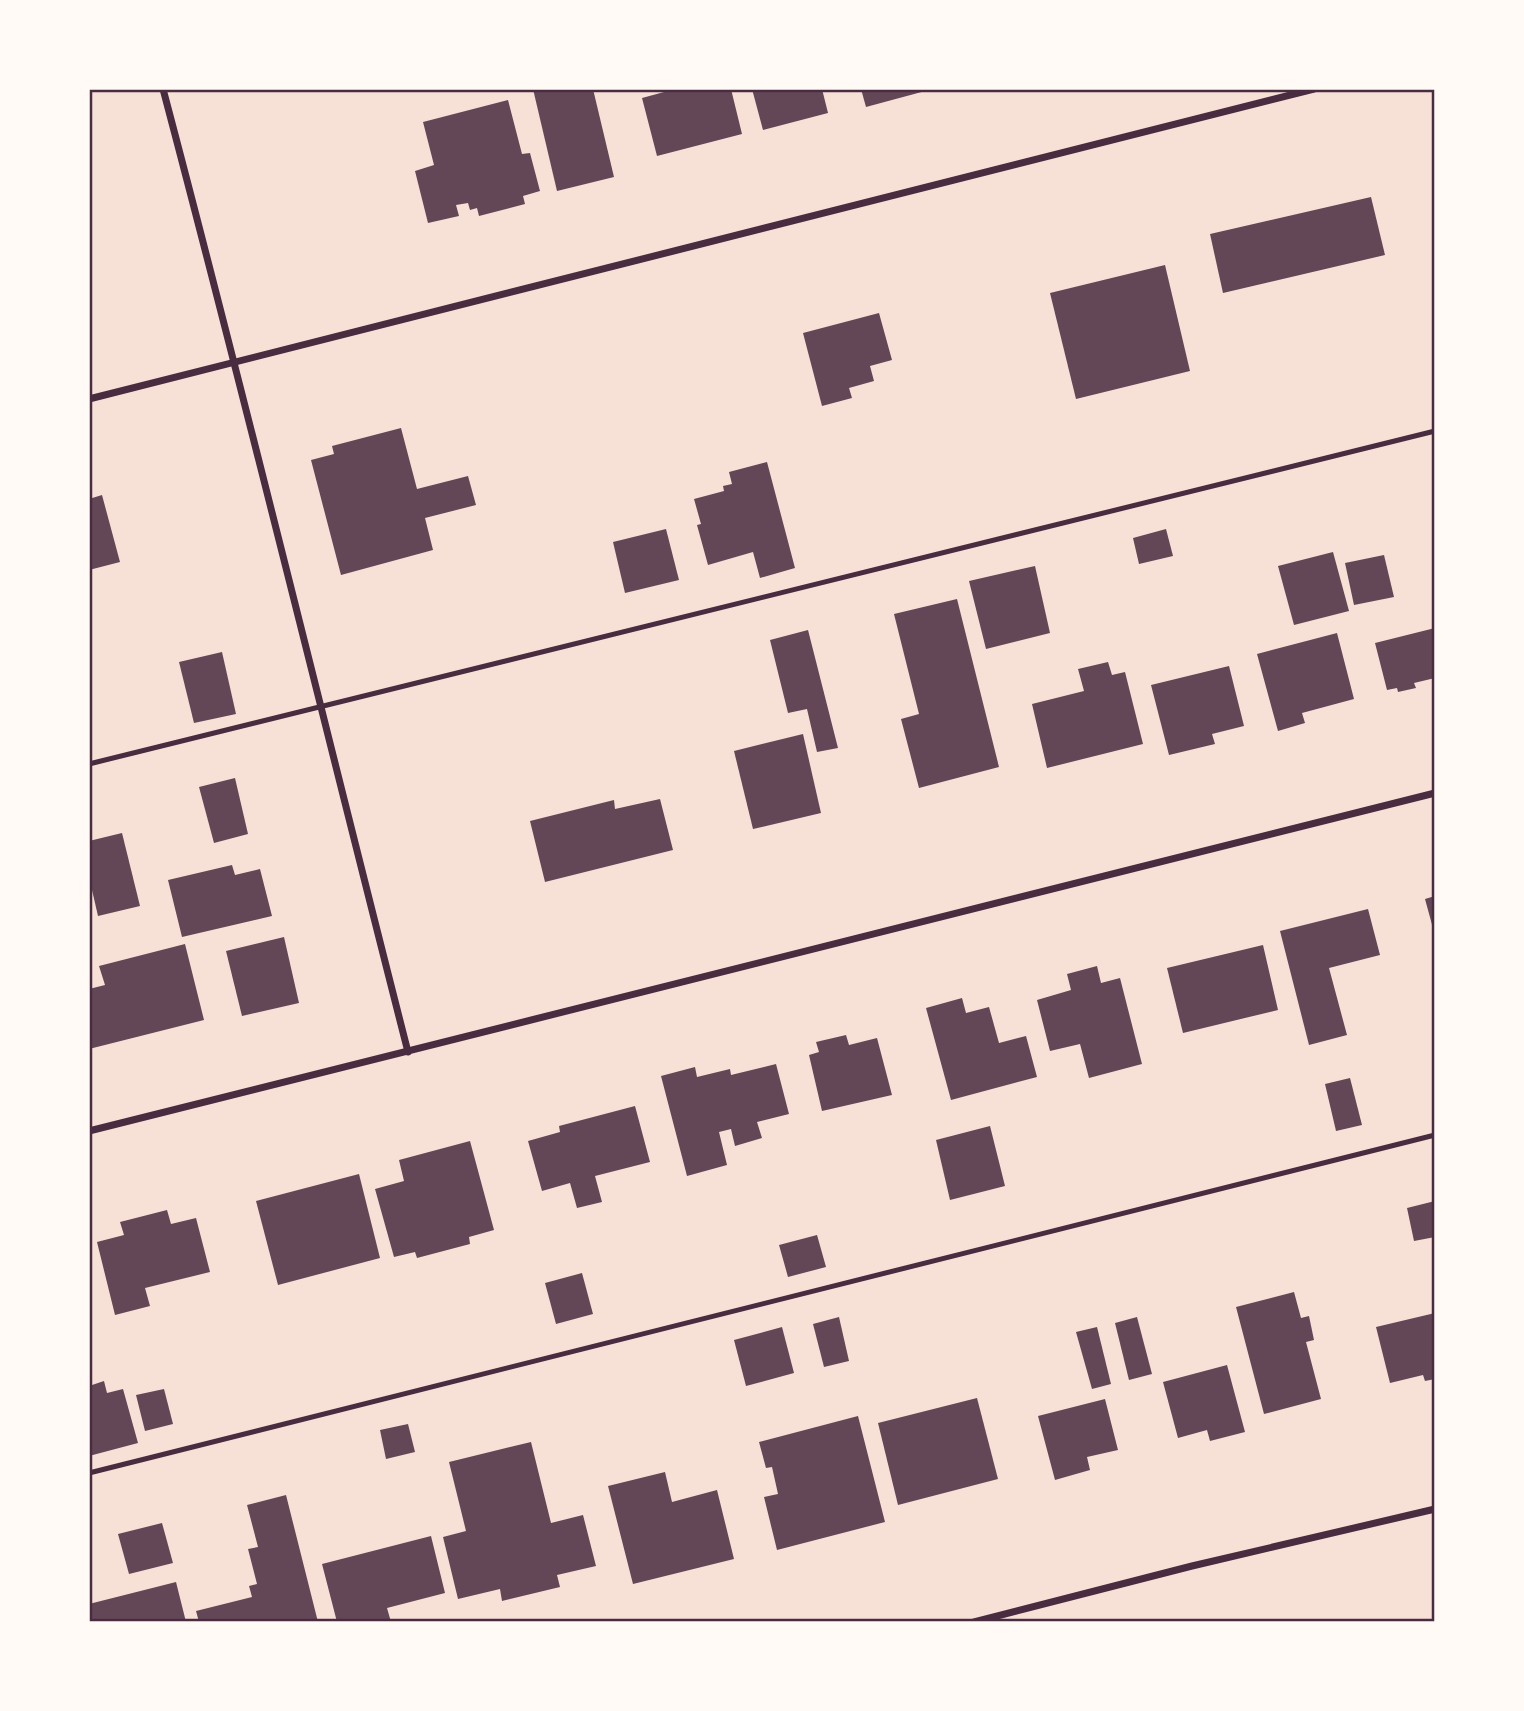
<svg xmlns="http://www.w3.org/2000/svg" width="1524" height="1711" font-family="Merriweather,serif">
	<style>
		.building { fill: #644757 }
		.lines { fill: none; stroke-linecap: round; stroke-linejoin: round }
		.service { stroke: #4a2c40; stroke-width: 5 }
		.minor { stroke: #4a2c40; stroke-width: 7 }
		.neatline { fill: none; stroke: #4a2c40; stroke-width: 2.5 }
	</style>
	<rect width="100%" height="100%" fill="#f7e1d7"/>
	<g class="building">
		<path d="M 533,89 L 593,89 L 614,177 L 557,191 Z"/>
		<path d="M 663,89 L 731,89 L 742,134 L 657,156 L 642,98 L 664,92 Z"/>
		<path d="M 752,89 L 822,89 L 828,113 L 763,130 Z"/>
		<path d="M 861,89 L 929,89 L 929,90 L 866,107 Z"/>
		<path d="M 508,100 L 522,154 L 530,153 L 540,191 L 523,196 L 525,204 L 479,216 L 477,208 L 470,210 L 468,203 L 456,205 L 459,216 L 428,223 L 415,171 L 434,165 L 423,122 Z"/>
		<path d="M 1371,197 L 1385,255 L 1223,293 L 1210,234 Z"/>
		<path d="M 1165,265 L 1190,371 L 1076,399 L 1050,293 Z"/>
		<path d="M 879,313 L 892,360 L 870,366 L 874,381 L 849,388 L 852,398 L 822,406 L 803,333 Z"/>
		<path d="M 401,428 L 417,489 L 468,476 L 476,505 L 425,518 L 433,550 L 341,575 L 311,460 L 334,454 L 332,446 Z"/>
		<path d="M 767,462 L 795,568 L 760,578 L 753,552 L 708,565 L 697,525 L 701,524 L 694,499 L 724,491 L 723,486 L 732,484 L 729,472 Z"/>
		<path d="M 102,495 L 120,562 L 89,570 L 89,499 Z"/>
		<path d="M 666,529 L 679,580 L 625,593 L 613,542 Z"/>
		<path d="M 1166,529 L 1173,556 L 1139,564 L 1133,538 Z"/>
		<path d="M 1333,552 L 1349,611 L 1294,625 L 1278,566 Z"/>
		<path d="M 1384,555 L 1394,597 L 1354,605 L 1345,563 Z"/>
		<path d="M 1035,566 L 1050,633 L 986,649 L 969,581 Z"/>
		<path d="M 957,599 L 999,767 L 919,788 L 901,719 L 919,714 L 894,614 Z"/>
		<path d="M 1435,628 L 1435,678 L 1414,683 L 1416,688 L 1398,692 L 1397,688 L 1387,690 L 1375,643 Z"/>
		<path d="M 808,630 L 838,748 L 817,752 L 807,709 L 788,713 L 770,640 Z"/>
		<path d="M 1337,633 L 1354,699 L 1302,713 L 1305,723 L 1278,731 L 1257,654 Z"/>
		<path d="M 222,652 L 236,714 L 194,723 L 179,662 Z"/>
		<path d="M 1108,662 L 1112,675 L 1125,672 L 1143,744 L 1047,768 L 1032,704 L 1084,691 L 1078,669 Z"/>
		<path d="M 1229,666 L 1244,726 L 1212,734 L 1215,744 L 1169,755 L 1151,685 Z"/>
		<path d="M 803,734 L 821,813 L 753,829 L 734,751 Z"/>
		<path d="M 235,778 L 248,834 L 214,843 L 199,787 Z"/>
		<path d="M 660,799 L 673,850 L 545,882 L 530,821 L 614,800 L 615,809 Z"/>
		<path d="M 122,833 L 140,906 L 98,916 L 89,877 L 89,841 Z"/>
		<path d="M 232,865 L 235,875 L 260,869 L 272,916 L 182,937 L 168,880 Z"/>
		<path d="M 1435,896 L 1435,932 L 1434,932 L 1425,899 Z"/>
		<path d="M 1368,909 L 1380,955 L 1329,968 L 1347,1035 L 1309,1045 L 1280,931 Z"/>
		<path d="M 284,937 L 299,1003 L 242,1016 L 226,951 Z"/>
		<path d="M 185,944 L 204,1020 L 89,1049 L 89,989 L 105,985 L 99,966 Z"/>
		<path d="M 1263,945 L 1278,1010 L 1183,1033 L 1167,968 Z"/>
		<path d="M 1097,966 L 1101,983 L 1120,978 L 1142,1064 L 1089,1078 L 1080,1044 L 1050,1051 L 1037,1000 L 1071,990 L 1067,974 Z"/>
		<path d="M 962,998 L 966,1013 L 989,1007 L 999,1043 L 1026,1036 L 1037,1077 L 951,1100 L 926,1008 Z"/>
		<path d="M 846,1035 L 849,1045 L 877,1038 L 892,1095 L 822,1111 L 809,1055 L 819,1052 L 816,1042 Z"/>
		<path d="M 776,1064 L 789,1114 L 757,1122 L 762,1138 L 735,1146 L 731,1129 L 719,1132 L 727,1165 L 687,1176 L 661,1076 L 695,1067 L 697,1077 L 730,1069 L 731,1075 Z"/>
		<path d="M 1350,1078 L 1362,1125 L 1336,1131 L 1325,1084 Z"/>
		<path d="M 635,1106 L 650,1162 L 595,1176 L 602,1202 L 577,1208 L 570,1183 L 542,1191 L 528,1141 L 560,1132 L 559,1126 Z"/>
		<path d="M 990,1126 L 1005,1186 L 950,1200 L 936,1140 Z"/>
		<path d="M 470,1141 L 494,1230 L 469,1237 L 470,1244 L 417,1258 L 415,1252 L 394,1257 L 375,1189 L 404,1181 L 399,1160 Z"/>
		<path d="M 359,1174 L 380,1258 L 278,1285 L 256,1201 Z"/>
		<path d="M 1435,1201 L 1435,1237 L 1414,1241 L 1407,1208 Z"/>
		<path d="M 167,1210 L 171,1224 L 196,1218 L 210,1272 L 145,1288 L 150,1306 L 115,1315 L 97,1242 L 124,1235 L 120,1222 Z"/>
		<path d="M 817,1235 L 826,1267 L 788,1277 L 779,1245 Z"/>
		<path d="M 582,1273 L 593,1314 L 556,1324 L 545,1283 Z"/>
		<path d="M 1294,1292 L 1301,1318 L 1309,1316 L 1314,1340 L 1306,1342 L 1321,1399 L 1264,1414 L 1236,1307 Z"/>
		<path d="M 1435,1313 L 1435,1379 L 1425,1381 L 1423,1375 L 1390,1383 L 1376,1327 Z"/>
		<path d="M 839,1317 L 849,1361 L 824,1367 L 813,1324 Z"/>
		<path d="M 1137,1317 L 1152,1374 L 1129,1380 L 1115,1323 Z"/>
		<path d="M 782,1327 L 794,1373 L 746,1386 L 734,1340 Z"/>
		<path d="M 1097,1327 L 1111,1384 L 1092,1389 L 1076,1332 Z"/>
		<path d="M 1227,1365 L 1245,1432 L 1210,1441 L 1207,1430 L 1178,1438 L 1163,1382 Z"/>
		<path d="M 104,1381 L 107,1393 L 123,1389 L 138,1443 L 89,1456 L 89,1386 Z"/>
		<path d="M 164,1389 L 173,1424 L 145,1431 L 136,1395 Z"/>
		<path d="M 977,1398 L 998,1479 L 898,1505 L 878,1423 Z"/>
		<path d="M 1105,1399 L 1118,1450 L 1087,1457 L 1090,1470 L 1055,1480 L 1038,1416 Z"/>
		<path d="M 858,1416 L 885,1522 L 777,1550 L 764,1497 L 778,1494 L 772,1467 L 766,1468 L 759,1442 Z"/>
		<path d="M 408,1424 L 415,1452 L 386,1459 L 380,1430 Z"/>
		<path d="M 531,1442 L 551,1523 L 583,1515 L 596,1566 L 557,1575 L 560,1587 L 502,1601 L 500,1589 L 458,1599 L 443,1537 L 466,1531 L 449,1462 Z"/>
		<path d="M 665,1472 L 672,1502 L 717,1490 L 734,1559 L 633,1584 L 608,1486 Z"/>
		<path d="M 286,1495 L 318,1622 L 199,1622 L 196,1611 L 252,1597 L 249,1586 L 257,1584 L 248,1549 L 258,1547 L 247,1505 Z"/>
		<path d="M 162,1523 L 173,1563 L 129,1574 L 118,1534 Z"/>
		<path d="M 431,1536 L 445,1593 L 387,1608 L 391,1622 L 337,1622 L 322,1564 Z"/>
		<path d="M 176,1582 L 186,1622 L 89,1622 L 89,1604 Z"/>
	</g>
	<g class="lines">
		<g class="service">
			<path d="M 89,764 L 1435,431"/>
			<path d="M 89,1473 L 1435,1135"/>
		</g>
		<g class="minor">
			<path d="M 163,89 C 248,409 326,731 408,1052"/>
			<path d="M 89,399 L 1314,89"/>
			<path d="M 89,1131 L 1435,793"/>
			<path d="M 974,1622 L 1192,1566 L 1435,1509"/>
		</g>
	</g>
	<rect width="1524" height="1711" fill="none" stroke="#fffaf5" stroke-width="182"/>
	<rect x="91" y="91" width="1342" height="1529" class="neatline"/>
</svg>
